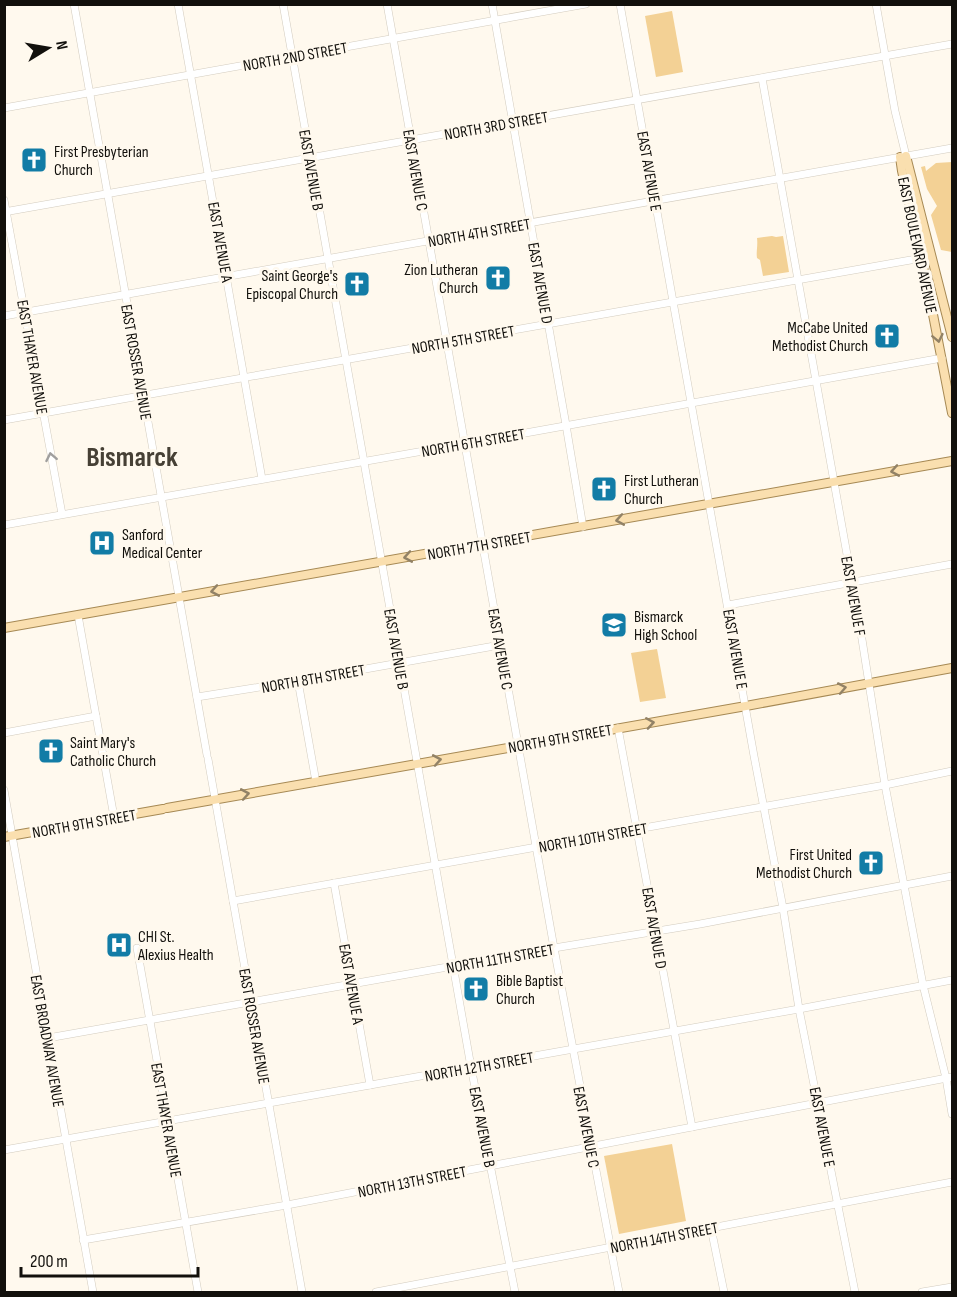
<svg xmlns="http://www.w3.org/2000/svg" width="957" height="1297" font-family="'Sofia Sans Condensed',sans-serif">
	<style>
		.green { fill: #f3d195 }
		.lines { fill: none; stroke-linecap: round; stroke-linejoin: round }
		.minor-casing { stroke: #d3ccbf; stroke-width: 8 }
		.major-casing { stroke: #a68954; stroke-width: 10 }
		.minor { stroke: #fff; stroke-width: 7 }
		.major { stroke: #fadfaf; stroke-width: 8 }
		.oneway { stroke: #928266 }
		.oneway2 { stroke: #a09f9e }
		.labels { text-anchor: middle; stroke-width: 6; stroke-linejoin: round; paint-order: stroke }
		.street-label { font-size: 16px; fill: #12100c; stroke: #fff9ee }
		.poi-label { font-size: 16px; fill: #12100c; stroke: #fff9ee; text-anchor: start }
		.town-label { font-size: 28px; font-weight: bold; fill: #464035; stroke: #fff9ee }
	</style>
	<rect width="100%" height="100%" fill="#fff9ee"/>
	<g class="green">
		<path d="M 672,11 L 683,72 L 656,77 L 645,16 Z"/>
		<path d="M 952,162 L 952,252 L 941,250 L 931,215 L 937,206 L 927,189 L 921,167 L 925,166 L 926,171 L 936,163 Z"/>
		<path d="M 772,236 L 776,237 L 783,236 L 789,272 L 763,276 L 760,260 L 757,258 C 756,251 758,246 757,238 Z"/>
		<path d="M 657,649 L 666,698 L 640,702 L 631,653 Z"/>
		<path d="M 672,1144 L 686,1221 L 619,1234 L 604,1156 Z"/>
	</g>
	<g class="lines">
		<defs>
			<g id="minor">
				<path d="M 74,4 L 207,755"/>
				<path d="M 178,4 L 262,479"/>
				<path d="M 283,4 L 471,1067 L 515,1292"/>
				<path d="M 387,4 L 554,948 L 619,1292"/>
				<path d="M 492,4 L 566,425 L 583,527"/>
				<path d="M 620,4 L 754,756 L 783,908 L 799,1009 L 855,1292"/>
				<path d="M 876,4 L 895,111 L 906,156"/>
				<path d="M 762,78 L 861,633 L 885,785 L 923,985 L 946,1078 L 952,1114"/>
				<path d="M 4,108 L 586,4"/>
				<path d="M 4,200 L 62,514"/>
				<path d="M 4,212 L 952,44"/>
				<path d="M 4,316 L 952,148"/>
				<path d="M 4,420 L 922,258"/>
				<path d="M 4,525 L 531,432 L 942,358"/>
				<path d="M 728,605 L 952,564"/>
				<path d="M 78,615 L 114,817"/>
				<path d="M 298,681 L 316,782"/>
				<path d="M 197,697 L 298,681 L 500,645"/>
				<path d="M 618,728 L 692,1127"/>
				<path d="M 4,733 L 96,716"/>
				<path d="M 208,759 L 302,1292"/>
				<path d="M 4,790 L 93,1292"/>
				<path d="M 334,883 L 370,1085"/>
				<path d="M 233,901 L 885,785 L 952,771"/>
				<path d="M 137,948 L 198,1292"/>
				<path d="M 48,1038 L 554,948 L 700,924 L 952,876"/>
				<path d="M 4,1150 L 799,1009 L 952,980"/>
				<path d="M 711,1228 L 724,1292"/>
				<path d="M 83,1240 L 287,1205 L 952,1077"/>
				<path d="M 376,1292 L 952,1182"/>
				<path d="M 922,1292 L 952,1287"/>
			</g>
			<g id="major">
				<path d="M 906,156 L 952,337"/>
				<path d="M 900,157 L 902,171 L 930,299 L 952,413"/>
				<path d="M 4,628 L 952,461"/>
				<path d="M 167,808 L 746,706 L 952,668"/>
				<path d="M 4,837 L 163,809"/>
			</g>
		</defs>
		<use href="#minor" class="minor-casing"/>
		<use href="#major" class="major-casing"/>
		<use href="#minor" class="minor"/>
		<use href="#major" class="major"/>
	</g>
	<defs><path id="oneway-chevron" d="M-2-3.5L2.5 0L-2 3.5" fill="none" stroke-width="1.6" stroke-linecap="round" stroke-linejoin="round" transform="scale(1.5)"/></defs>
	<g class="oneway">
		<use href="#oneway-chevron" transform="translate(938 338) rotate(78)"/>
		<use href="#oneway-chevron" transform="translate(895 471) rotate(170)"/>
		<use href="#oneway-chevron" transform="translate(620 520) rotate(170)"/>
		<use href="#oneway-chevron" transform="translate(408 557) rotate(170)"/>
		<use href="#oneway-chevron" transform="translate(215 591) rotate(170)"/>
		<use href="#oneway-chevron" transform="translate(842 688) rotate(-11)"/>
		<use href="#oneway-chevron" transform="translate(650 723) rotate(-9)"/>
		<use href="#oneway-chevron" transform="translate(437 760) rotate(-10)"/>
		<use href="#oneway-chevron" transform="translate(245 794) rotate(-10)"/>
	</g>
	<use class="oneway2" href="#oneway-chevron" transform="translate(51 457) rotate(-101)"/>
	<defs>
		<symbol id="church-square" viewBox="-11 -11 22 22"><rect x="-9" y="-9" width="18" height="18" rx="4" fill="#127ca6" stroke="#fff9ee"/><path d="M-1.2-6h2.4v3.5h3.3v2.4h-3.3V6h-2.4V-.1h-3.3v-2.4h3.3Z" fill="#fff"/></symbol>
		<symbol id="hospital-square" viewBox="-11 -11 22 22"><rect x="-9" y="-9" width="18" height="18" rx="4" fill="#127ca6" stroke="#fff9ee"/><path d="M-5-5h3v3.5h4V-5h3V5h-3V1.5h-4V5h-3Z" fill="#fff"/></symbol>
		<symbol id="school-square" viewBox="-11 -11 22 22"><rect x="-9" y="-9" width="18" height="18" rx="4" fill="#127ca6" stroke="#fff9ee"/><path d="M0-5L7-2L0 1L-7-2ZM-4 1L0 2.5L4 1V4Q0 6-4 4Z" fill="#fff"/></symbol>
	</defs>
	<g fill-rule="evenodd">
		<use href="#church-square" x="19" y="145" width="30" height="30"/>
		<use href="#church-square" x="483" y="263" width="30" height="30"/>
		<use href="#church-square" x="342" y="269" width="30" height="30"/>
		<use href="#church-square" x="872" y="321" width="30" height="30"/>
		<use href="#church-square" x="589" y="474" width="30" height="30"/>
		<use href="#hospital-square" x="87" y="528" width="30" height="30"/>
		<use href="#school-square" x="599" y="610" width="30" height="30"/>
		<use href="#church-square" x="36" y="736" width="30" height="30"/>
		<use href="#church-square" x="856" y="848" width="30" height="30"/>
		<use href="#hospital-square" x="104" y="930" width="30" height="30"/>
		<use href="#church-square" x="461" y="974" width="30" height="30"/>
	</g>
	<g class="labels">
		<g class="street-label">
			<text transform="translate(295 56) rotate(-10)" y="6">NORTH 2ND STREET</text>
			<text transform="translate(496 125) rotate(-10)" y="6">NORTH 3RD STREET</text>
			<text transform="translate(312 170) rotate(80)" y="6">EAST AVENUE B</text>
			<text transform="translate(416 170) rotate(80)" y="6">EAST AVENUE C</text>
			<text transform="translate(650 171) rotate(80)" y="6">EAST AVENUE E</text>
			<text transform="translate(479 232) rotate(-10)" y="6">NORTH 4TH STREET</text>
			<text transform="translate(221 242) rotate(80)" y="6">EAST AVENUE A</text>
			<text transform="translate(918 245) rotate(78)" y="6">EAST BOULEVARD AVENUE</text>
			<text transform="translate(541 283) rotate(80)" y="6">EAST AVENUE D</text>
			<text transform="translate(463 339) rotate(-10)" y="6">NORTH 5TH STREET</text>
			<text transform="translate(33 357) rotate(80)" y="6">EAST THAYER AVENUE</text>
			<text transform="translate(137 362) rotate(80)" y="6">EAST ROSSER AVENUE</text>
			<text transform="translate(473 442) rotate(-10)" y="6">NORTH 6TH STREET</text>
			<text transform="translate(479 545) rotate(-10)" y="6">NORTH 7TH STREET</text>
			<text transform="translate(854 596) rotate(80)" y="6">EAST AVENUE F</text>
			<text transform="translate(397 649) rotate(80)" y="6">EAST AVENUE B</text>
			<text transform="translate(501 649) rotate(80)" y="6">EAST AVENUE C</text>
			<text transform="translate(736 649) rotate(80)" y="6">EAST AVENUE E</text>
			<text transform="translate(313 678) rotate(-10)" y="6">NORTH 8TH STREET</text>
			<text transform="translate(560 738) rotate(-10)" y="6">NORTH 9TH STREET</text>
			<text transform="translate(84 823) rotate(-10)" y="6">NORTH 9TH STREET</text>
			<text transform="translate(593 837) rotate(-10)" y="6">NORTH 10TH STREET</text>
			<text transform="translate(655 928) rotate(80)" y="6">EAST AVENUE D</text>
			<text transform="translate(500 958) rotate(-10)" y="6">NORTH 11TH STREET</text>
			<text transform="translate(352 984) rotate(80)" y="6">EAST AVENUE A</text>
			<text transform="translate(255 1026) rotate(80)" y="6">EAST ROSSER AVENUE</text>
			<text transform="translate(48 1041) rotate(80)" y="6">EAST BROADWAY AVENUE</text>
			<text transform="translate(479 1066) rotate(-10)" y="6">NORTH 12TH STREET</text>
			<text transform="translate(167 1120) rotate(80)" y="6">EAST THAYER AVENUE</text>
			<text transform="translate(483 1127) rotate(79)" y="6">EAST AVENUE B</text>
			<text transform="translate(587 1127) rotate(79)" y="6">EAST AVENUE C</text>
			<text transform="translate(823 1127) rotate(79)" y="6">EAST AVENUE E</text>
			<text transform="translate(412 1181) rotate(-11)" y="6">NORTH 13TH STREET</text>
			<text transform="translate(664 1237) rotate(-11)" y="6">NORTH 14TH STREET</text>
		</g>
		<g class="poi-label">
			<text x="54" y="157">First Presbyterian<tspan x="54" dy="18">Church</tspan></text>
			<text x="478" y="275" text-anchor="end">Zion Lutheran<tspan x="478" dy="18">Church</tspan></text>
			<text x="338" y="281" text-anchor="end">Saint George's<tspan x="338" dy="18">Episcopal Church</tspan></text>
			<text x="868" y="333" text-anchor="end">McCabe United<tspan x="868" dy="18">Methodist Church</tspan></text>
			<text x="624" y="486">First Lutheran<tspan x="624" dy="18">Church</tspan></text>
			<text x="122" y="540">Sanford<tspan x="122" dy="18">Medical Center</tspan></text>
			<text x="634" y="622">Bismarck<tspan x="634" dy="18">High School</tspan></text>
			<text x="70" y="748">Saint Mary's<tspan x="70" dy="18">Catholic Church</tspan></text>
			<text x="852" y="860" text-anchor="end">First United<tspan x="852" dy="18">Methodist Church</tspan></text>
			<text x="138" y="942">CHI St.<tspan x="138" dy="18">Alexius Health</tspan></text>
			<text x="496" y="986">Bible Baptist<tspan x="496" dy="18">Church</tspan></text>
		</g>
		<g class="town-label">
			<text x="132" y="466">Bismarck</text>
		</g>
	</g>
	<rect width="957" height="1297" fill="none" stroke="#12100c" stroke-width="12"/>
	<g transform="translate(48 48) rotate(79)" stroke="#fff9ee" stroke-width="4.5" paint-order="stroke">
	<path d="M0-4.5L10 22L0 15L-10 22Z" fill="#12100c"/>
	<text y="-9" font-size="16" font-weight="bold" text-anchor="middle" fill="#12100c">N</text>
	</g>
	<path d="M21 1267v9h177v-9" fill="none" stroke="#12100c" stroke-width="3"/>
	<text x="30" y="1267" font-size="18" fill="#12100c" stroke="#fff9ee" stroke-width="4.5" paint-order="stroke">200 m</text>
</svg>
